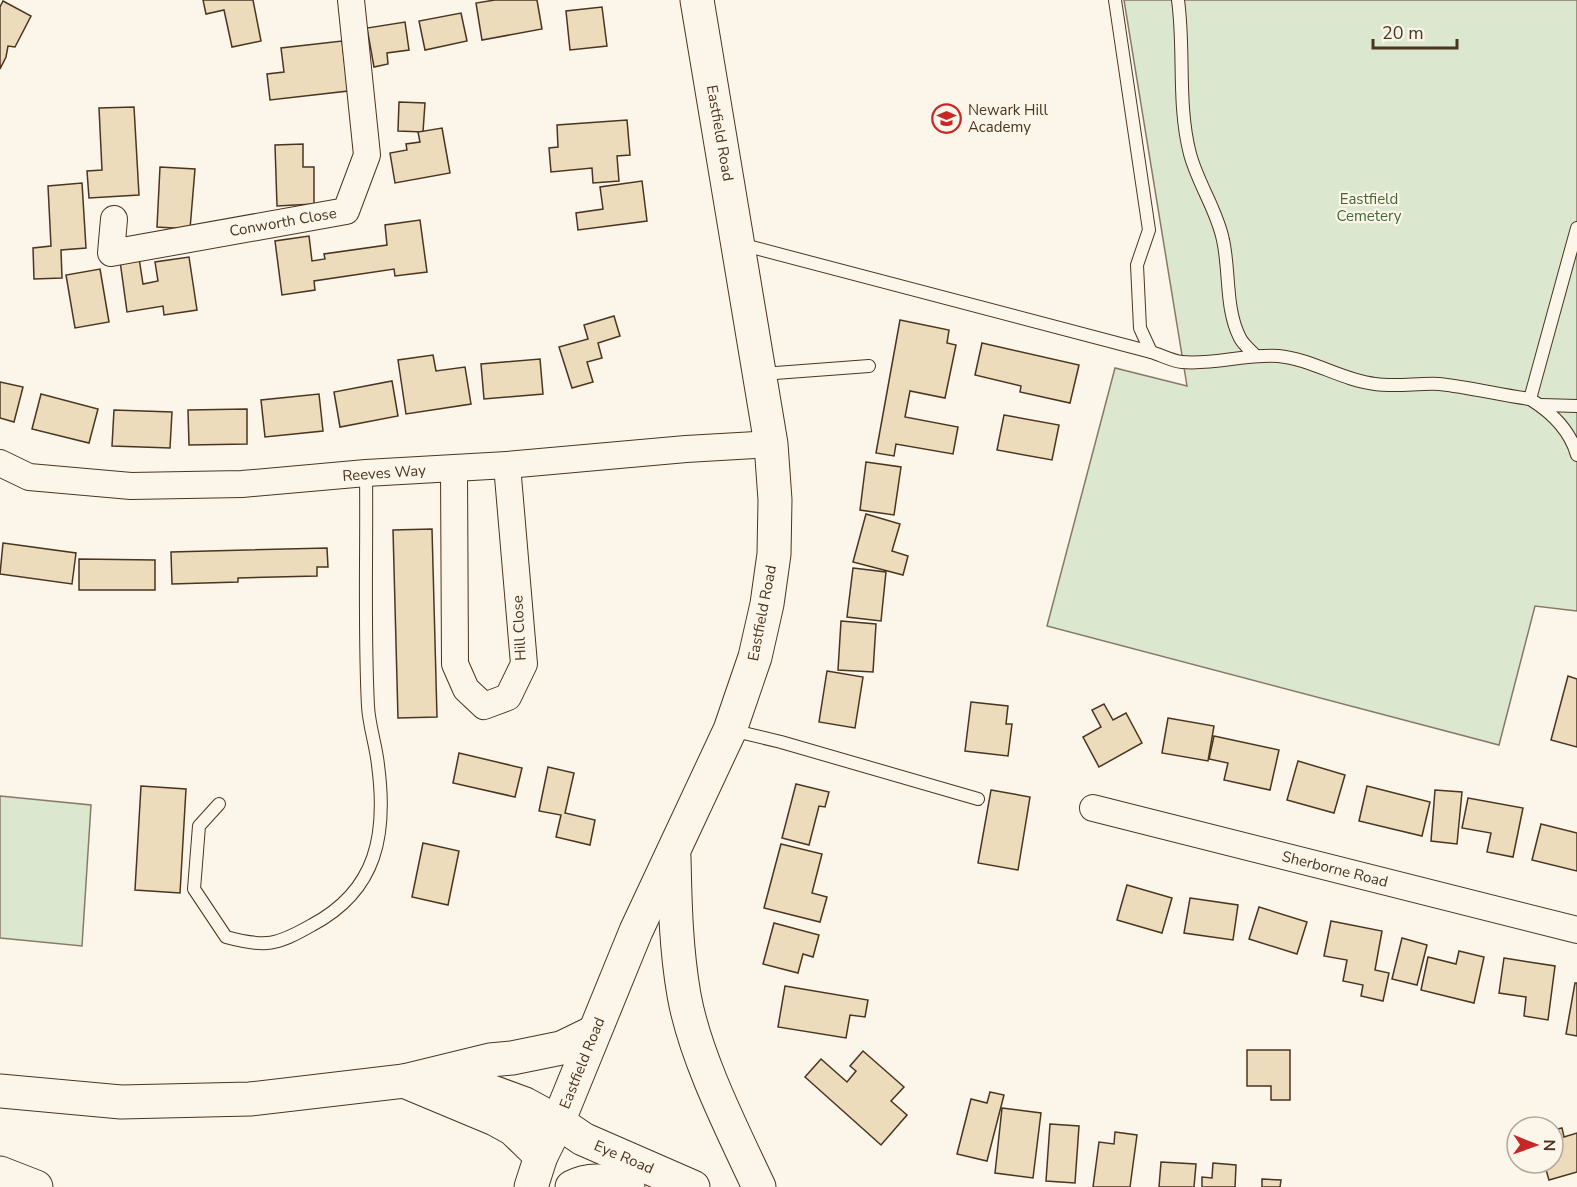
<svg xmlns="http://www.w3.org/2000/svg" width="1577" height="1187" font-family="'Nunito Sans',sans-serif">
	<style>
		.green { fill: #dce7d0; stroke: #887966; stroke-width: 1.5 }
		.building { fill: #ecdcbc; stroke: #4a3520; stroke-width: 1.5 }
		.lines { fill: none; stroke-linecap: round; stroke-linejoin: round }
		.lane-casing { stroke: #4a3520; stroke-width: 14 }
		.street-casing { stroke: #4a3520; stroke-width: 28 }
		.secondary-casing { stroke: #4a3520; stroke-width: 35 }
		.highway-casing { stroke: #4a3520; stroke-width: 35 }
		.lane { stroke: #fbf6e9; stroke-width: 12 }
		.street { stroke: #fbf6e9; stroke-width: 26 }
		.secondary { stroke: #fbf6e9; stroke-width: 33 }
		.highway { stroke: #fbf6e9; stroke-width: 33 }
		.labels { text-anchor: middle; stroke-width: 4.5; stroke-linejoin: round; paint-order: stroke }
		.poi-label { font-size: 15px; fill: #4a3520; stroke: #fbf6e9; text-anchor: start }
		.street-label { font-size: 15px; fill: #4a3520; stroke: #fbf6e9 }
		.park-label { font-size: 15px; fill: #436837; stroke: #fbf6e9 }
	</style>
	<rect width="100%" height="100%" fill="#fbf6e9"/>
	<g class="green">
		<path d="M 1124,0 L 1577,0 L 1577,611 L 1535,606 L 1499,745 L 1047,626 L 1115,368 L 1187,386 Z"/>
		<path d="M 0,796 L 91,805 L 82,946 L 0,938 Z"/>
	</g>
	<g class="building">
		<path d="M 203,0 L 253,0 L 261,41 L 232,47 L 224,10 L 206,14 Z"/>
		<path d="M 495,0 L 537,0 L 542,29 L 482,40 L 476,3 Z"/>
		<path d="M 3,1 L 31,16 L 15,47 L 8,46 L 6,57 L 0,69 L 0,7 Z"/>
		<path d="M 602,7 L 607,46 L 570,50 L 566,11 Z"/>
		<path d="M 461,13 L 467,41 L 425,50 L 419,21 Z"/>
		<path d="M 405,22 L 409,50 L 387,53 L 388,64 L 374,67 L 367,28 Z"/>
		<path d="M 342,41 L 348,91 L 270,100 L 267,74 L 284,72 L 281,48 Z"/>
		<path d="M 399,102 L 425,103 L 423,132 L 398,131 Z"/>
		<path d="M 134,107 L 139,195 L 89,198 L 87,171 L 102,170 L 99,108 Z"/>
		<path d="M 627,120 L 630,155 L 617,156 L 619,181 L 593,183 L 592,168 L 551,172 L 549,148 L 558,147 L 557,125 Z"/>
		<path d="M 442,128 L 450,173 L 395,183 L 390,153 L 407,150 L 406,144 L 420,142 L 418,132 Z"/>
		<path d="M 303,144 L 303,167 L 314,167 L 314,204 L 277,206 L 275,145 Z"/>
		<path d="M 160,167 L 195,169 L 190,229 L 157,227 Z"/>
		<path d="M 642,181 L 647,221 L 578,230 L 576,213 L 603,209 L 600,187 Z"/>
		<path d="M 82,183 L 86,248 L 61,250 L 62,278 L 34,279 L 33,248 L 51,246 L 48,186 Z"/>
		<path d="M 420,220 L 427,272 L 395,276 L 394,269 L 314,281 L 315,290 L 282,295 L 275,241 L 309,236 L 312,261 L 325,259 L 324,254 L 387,245 L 385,225 Z"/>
		<path d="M 189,257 L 197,310 L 164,315 L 163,306 L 127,312 L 120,261 L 139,258 L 143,284 L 158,281 L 155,262 Z"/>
		<path d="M 100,269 L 109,322 L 75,328 L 66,275 Z"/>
		<path d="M 614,316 L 620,336 L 598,343 L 602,358 L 587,362 L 593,382 L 572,388 L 559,347 L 588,339 L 584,325 Z"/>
		<path d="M 900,320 L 949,330 L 947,343 L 956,345 L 945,398 L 910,391 L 905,417 L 958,427 L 953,454 L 896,444 L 894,456 L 876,453 Z"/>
		<path d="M 982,343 L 1079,365 L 1070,403 L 1020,392 L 1021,386 L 975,375 Z"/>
		<path d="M 433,355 L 436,371 L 465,367 L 471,404 L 406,414 L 398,360 Z"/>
		<path d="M 540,359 L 543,394 L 484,399 L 481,364 Z"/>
		<path d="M 392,381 L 398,416 L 340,427 L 334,392 Z"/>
		<path d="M 0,382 L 23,387 L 14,422 L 0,418 Z"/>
		<path d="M 41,394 L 98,409 L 89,443 L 32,429 Z"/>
		<path d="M 319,394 L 323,431 L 265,437 L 261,400 Z"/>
		<path d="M 247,409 L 247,444 L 189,445 L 188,410 Z"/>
		<path d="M 114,410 L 172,412 L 170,448 L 112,446 Z"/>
		<path d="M 1004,415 L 1059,425 L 1052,460 L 997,450 Z"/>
		<path d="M 866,462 L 901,467 L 894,515 L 860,510 Z"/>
		<path d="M 866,514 L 900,524 L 892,551 L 908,556 L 903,575 L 853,562 Z"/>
		<path d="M 432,529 L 437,717 L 398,718 L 393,530 Z"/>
		<path d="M 3,543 L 76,553 L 72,584 L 0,574 Z"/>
		<path d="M 327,548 L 328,567 L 317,567 L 317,576 L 238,578 L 238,582 L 172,584 L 171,552 Z"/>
		<path d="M 79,559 L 155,560 L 155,590 L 79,590 Z"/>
		<path d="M 853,568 L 886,572 L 881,621 L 847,617 Z"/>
		<path d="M 841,621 L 876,624 L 873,672 L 838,670 Z"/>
		<path d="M 827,671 L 863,677 L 855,728 L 819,722 Z"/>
		<path d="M 1568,676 L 1577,679 L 1577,747 L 1551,740 Z"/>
		<path d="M 971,702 L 1008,706 L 1006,724 L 1012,724 L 1008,756 L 965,751 Z"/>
		<path d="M 1104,704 L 1113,720 L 1126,713 L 1142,743 L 1099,767 L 1083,737 L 1101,727 L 1092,710 Z"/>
		<path d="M 1168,718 L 1214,726 L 1208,761 L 1162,753 Z"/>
		<path d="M 1214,736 L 1279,750 L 1270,790 L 1224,780 L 1228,763 L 1209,759 Z"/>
		<path d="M 459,753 L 522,768 L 515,797 L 453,783 Z"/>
		<path d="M 1298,761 L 1345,775 L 1334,813 L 1287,800 Z"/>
		<path d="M 548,767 L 574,773 L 565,813 L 595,820 L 590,845 L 556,837 L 561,815 L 539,811 Z"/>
		<path d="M 796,784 L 829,792 L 825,807 L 819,806 L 809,845 L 782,838 Z"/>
		<path d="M 141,786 L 186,789 L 180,893 L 135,890 Z"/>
		<path d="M 1367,786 L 1430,802 L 1422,836 L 1359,821 Z"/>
		<path d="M 991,790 L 1030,797 L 1018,870 L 978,863 Z"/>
		<path d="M 1435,790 L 1462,792 L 1457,844 L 1431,841 Z"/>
		<path d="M 1468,798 L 1523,808 L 1513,857 L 1487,852 L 1491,833 L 1462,828 Z"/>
		<path d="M 1541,824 L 1577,833 L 1577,871 L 1532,860 Z"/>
		<path d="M 423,843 L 459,851 L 448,905 L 412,897 Z"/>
		<path d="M 781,844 L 822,854 L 812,893 L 827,897 L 820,922 L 764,908 Z"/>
		<path d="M 1127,885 L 1172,898 L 1162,933 L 1117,920 Z"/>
		<path d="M 1190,898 L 1238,905 L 1233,940 L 1184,933 Z"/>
		<path d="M 1259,907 L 1307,922 L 1297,954 L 1249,939 Z"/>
		<path d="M 1331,921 L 1382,931 L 1375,970 L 1389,973 L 1383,1001 L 1361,996 L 1363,985 L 1343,981 L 1347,960 L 1324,956 Z"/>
		<path d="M 774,923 L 819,935 L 813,957 L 803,954 L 798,973 L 763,964 Z"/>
		<path d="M 1402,938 L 1427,945 L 1417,985 L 1392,979 Z"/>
		<path d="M 1459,951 L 1484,957 L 1474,1003 L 1421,990 L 1428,957 L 1456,964 Z"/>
		<path d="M 1504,958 L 1555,966 L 1548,1020 L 1524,1016 L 1526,997 L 1499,993 Z"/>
		<path d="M 1575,983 L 1577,983 L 1577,1036 L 1566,1034 Z"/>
		<path d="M 785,986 L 868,1000 L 865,1017 L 850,1015 L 846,1038 L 778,1027 Z"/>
		<path d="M 1247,1050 L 1290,1050 L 1290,1100 L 1271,1100 L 1271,1086 L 1247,1086 Z"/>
		<path d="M 863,1051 L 904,1087 L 891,1101 L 907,1115 L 881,1145 L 805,1077 L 821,1059 L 847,1082 L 856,1071 L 850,1066 Z"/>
		<path d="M 990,1092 L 1004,1095 L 987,1161 L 957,1154 L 971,1099 L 987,1103 Z"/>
		<path d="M 1002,1108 L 1041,1113 L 1033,1178 L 995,1173 Z"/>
		<path d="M 1050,1124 L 1079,1126 L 1075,1183 L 1046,1181 Z"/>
		<path d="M 1562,1128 L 1564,1137 L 1577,1133 L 1577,1172 L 1549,1180 L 1544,1163 L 1553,1163 L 1553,1130 Z"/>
		<path d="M 1115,1132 L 1137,1135 L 1130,1187 L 1093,1187 L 1099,1142 L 1114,1144 Z"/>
		<path d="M 1161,1162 L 1196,1164 L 1194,1187 L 1159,1187 Z"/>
		<path d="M 1213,1163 L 1236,1165 L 1235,1187 L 1202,1187 L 1202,1177 L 1212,1178 Z"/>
		<path d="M 1262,1179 L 1281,1180 L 1280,1187 L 1262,1187 Z"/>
	</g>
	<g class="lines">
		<defs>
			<g id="lane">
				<path d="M 1115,0 L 1149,230 L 1137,265 L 1140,328 L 1151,352"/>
				<path d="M 1178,0 C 1185,51 1177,104 1190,154 C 1198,184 1217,210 1223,240 C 1230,271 1225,309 1240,338 C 1243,344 1250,350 1255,355"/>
				<path d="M 740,244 L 1151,352 C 1161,355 1172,361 1182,362 C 1214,365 1245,354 1278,356 C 1312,359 1341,380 1375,384 C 1396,387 1418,383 1439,384 C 1469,387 1500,395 1530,399 C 1551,412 1570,430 1577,455"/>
				<path d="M 761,374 L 869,366"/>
				<path d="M 1530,399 L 1577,228"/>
				<path d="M 1541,405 L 1577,406"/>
				<path d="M 731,730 L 781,742 L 978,799"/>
				<path d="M 219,804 L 199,826 L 194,889 L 226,937 C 266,948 277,945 312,925 C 378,890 387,833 378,765 C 376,745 369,726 368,706 C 364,629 367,551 366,473"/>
			</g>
			<g id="street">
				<path d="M 114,219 L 111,253 L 346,211 L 367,155 L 351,0"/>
				<path d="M 0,463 L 29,477 L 131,486 L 242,484 L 366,473 L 507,465 L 686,449 L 771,444"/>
				<path d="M 454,469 L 455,664 L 466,689 L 484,706 L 508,697 L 524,664 L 507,465"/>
				<path d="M 1093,808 L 1577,930"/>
			</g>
			<g id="secondary">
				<path d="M 674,857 C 675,904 676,949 684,995 C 695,1057 732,1129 759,1187"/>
				<path d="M 558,1122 L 583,1139 L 693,1187"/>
				<path d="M 531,1187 L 541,1156 L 558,1122 L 636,931 L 730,730 L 755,657 L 767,604 L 774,554 L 775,500 L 771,444 L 697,0"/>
				<path d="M 572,1187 C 591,1177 608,1181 628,1187"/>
			</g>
			<g id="highway">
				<path d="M 441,1073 L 525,1104 L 558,1122"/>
				<path d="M 404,1081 L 495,1119 L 513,1129 L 541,1156"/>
				<path d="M 0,1091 L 121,1102 L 250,1099 L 404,1081 L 490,1060 L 512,1058 L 561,1048 L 594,1032"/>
				<path d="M 0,1173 L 36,1187"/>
			</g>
		</defs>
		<use href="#lane" class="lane-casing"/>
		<use href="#street" class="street-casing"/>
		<use href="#secondary" class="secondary-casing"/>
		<use href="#highway" class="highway-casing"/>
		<use href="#lane" class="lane"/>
		<use href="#street" class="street"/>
		<use href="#secondary" class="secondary"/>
		<use href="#highway" class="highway"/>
	</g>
	<defs>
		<symbol id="school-ring" viewBox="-11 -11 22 22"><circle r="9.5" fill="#fbf6e9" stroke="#c62828" stroke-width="1.5"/><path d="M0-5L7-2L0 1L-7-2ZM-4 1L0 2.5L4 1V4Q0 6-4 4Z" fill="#c62828"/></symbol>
	</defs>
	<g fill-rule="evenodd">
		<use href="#school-ring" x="930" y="102" width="33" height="33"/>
	</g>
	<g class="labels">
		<g class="poi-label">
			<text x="968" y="115">Newark Hill<tspan x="968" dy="17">Academy</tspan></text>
		</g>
		<g class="street-label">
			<text transform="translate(720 133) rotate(80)" y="5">Eastfield Road</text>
			<text transform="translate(283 222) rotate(-10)" y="5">Conworth Close</text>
			<text transform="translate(384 473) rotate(-4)" y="5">Reeves Way</text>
			<text transform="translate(762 613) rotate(-79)" y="5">Eastfield Road</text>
			<text transform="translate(519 628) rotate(-93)" y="5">Hill Close</text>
			<text transform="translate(1335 869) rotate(14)" y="5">Sherborne Road</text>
			<text transform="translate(582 1063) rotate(-68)" y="5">Eastfield Road</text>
			<text transform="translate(624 1157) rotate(23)" y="5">Eye Road</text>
		</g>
		<g class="park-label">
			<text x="1369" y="204">Eastfield<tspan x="1369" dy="17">Cemetery</tspan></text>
		</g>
	</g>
	<g transform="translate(1535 1145) rotate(91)"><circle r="28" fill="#fbf6e9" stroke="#b4a999" stroke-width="1.5"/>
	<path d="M0-4.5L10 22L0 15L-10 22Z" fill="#c62828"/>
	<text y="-9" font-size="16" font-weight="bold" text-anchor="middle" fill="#4a3520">N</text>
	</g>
	<path d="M1373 39v9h84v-9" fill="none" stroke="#4a3520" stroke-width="3"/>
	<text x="1382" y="39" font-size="18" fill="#4a3520" stroke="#fbf6e9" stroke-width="4.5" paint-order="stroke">20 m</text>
</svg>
